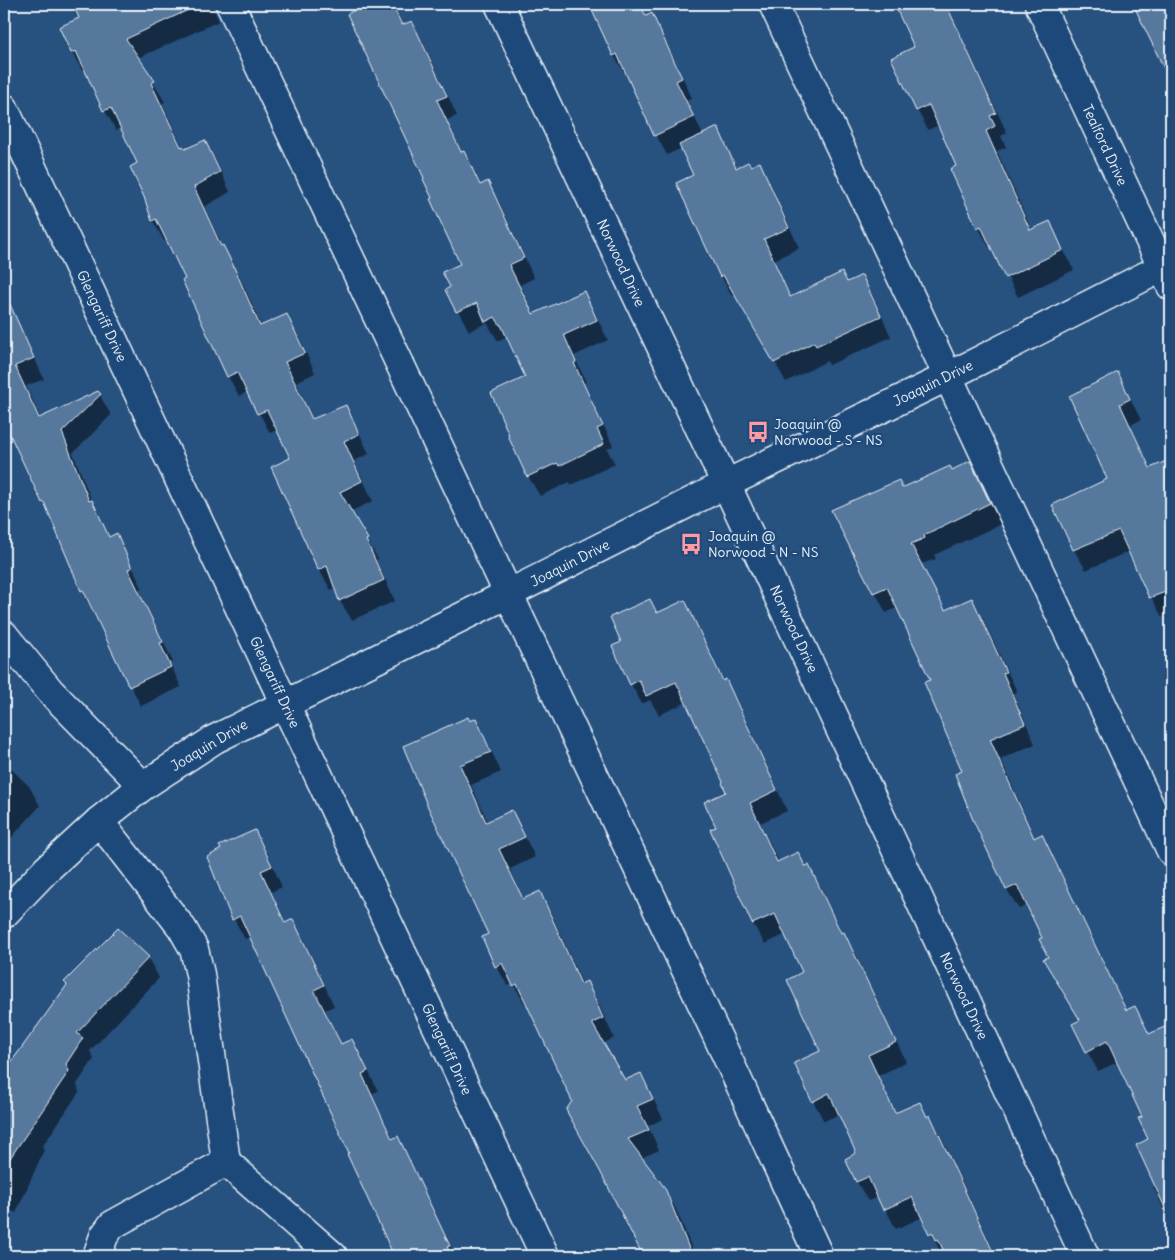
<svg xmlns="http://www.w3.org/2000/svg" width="1175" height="1260" font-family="Delius,sans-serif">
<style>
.shadow{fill:#0007}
.building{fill:#57789d;stroke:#e8f1f8}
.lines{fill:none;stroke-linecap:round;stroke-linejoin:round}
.minor-casing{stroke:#e8f1f8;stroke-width:31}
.minor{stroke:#1f4a7a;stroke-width:28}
.labels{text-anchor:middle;stroke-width:4.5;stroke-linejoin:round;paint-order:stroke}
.street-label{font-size:14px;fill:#e8f1f8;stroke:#1f4a7a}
.poi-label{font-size:14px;fill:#e8f1f8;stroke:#1f4a7a;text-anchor:start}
</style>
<rect width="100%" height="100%" fill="#27517f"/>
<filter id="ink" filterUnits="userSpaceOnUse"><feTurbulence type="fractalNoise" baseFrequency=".02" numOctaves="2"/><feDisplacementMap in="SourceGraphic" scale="10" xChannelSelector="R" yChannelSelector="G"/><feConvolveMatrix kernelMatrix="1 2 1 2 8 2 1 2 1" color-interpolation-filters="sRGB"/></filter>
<g filter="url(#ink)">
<g class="shadow">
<polygon points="74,4 211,4 219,21 138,58 165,102 162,103 184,151 205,141 216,161 230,192 204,207 224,249 244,286 262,327 286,316 298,335 315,373 296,382 313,420 345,406 356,426 369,454 354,461 373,501 350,512 378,559 376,560 395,601 352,620 340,601 336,587 331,590 319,570 272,468 292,459 278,430 270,433 248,392 239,396 228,376 187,280 167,239 164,241 153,221 145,196 138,164 122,128 116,130 105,111 87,71 83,72 72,53 81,18"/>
<polygon points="358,4 393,4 404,26 412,22 423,42 457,116 447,120 462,153 475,172 481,186 487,183 499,202 534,278 520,285 534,315 583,292 594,312 608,340 574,356 586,382 584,383 613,446 607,449 615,464 571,485 570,482 540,496 528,476 527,378 507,336 498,341 487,323 469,331 447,290 451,288 462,264 434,199"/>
<polygon points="590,4 641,4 647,17 652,15 663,35 692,98 687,101 703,135 717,128 737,168 750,168 759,164 770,183 799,248 774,260 791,298 847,283 861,277 873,296 891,337 829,365 827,361 786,382 736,294 732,296 721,276 695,176 682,148 667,155 656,135 628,74 626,75 614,56"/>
<polygon points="895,4 946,4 1007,133 1001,136 1006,147 997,151 1032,231 1049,223 1074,270 1018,297 992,246 989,247 978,227 958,167 939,125 928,130 917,110 916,48"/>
<polygon points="1135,4 1171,4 1171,80"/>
<polygon points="4,292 44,379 26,386 41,419 98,392 111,415 73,453 94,507 110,538 116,535 127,555 142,588 139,590 173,662 170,663 181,687 141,706 82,591 54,521 43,503 12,436 4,440"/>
<polygon points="1117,373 1141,420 1130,425 1151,469 1171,461 1171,614 1162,617 1151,597 1130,551 1086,570 1074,550 1053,506 1109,480"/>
<polygon points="970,463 1001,524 934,555 936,559 921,564 945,611 971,599 983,619 1017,692 1013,693 1035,744 1001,759 1035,839 1041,836 1053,856 1127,1011 1135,1008 1150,1035 1164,1054 1171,1070 1171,1230 1163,1213 1165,1212 1153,1186 1156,1185 1150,1140 1143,1118 1118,1062 1098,1071 1087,1051 1081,1021 1050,957 1044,939 1028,905 1019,909 1007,890 974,819 964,771 932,680 898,607 886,613 833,511 903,489 952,472"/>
<polygon points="650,600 658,614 684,602 696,622 724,682 726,681 737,701 787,811 760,823 779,862 798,853 806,868 808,866 820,886 842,934 844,933 855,953 906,1062 878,1076 896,1114 920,1104 928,1118 930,1117 941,1136 996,1256 946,1256 944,1252 941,1253 923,1217 896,1229 879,1197 868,1201 857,1182 858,1153 840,1114 824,1121 813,1101 822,1052 804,973 786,934 765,944 753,924 734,882 717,828 728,793 725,783 687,702 659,715 650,700 642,704 631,684 623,642"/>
<polygon points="475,719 486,739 501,772 471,785 488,822 512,811 535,857 510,869 524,900 539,893 551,913 583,985 586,983 598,1003 614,1038 602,1044 624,1082 640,1074 651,1094 663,1119 648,1126 659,1150 641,1158 664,1189 676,1209 695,1256 644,1256 601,1171 574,1101 527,1004 525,1005 513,983 508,986 496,966 490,934 428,804 469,722"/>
<polygon points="4,762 29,786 40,806 9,840 4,835"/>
<polygon points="254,831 266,851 282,887 271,892 286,924 293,921 304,940 334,1006 325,1010 342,1045 352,1040 363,1060 378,1091 372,1094 393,1140 398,1138 409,1158 455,1256 396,1256 349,1154 351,1154 251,936 245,939 234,919"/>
<polygon points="148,958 159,978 90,1051 94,1059 77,1084 79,1092 42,1147 44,1150 16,1213 8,1209 4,1221 4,1085 6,1080 4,1074 67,986 65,982"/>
</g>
<g class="building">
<polygon points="73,4 201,4 126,39 155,81 151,83 181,147 183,146 185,149 205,140 220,172 194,187 221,246 223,245 233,265 260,326 287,314 305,353 285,362 312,419 346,405 359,434 344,441 362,481 340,492 368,539 366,540 384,580 339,601 327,566 318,570 271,467 290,458 267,410 257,414 237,372 227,377 182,280 185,279 156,219 152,221 144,197 130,167 137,163 111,108 103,111 76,51 71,53 59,27 79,18"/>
<polygon points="366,4 392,4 402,25 412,21 447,96 437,100 461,152 464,151 480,185 488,181 524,258 509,265 533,314 584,291 597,320 564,335 576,362 574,363 603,426 597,429 604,444 559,466 557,463 527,477 508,436 509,435 491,393 525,377 501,325 500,325 495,317 485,322 477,303 456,312 445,290 450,287 442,272 460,264 430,199 432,198 423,179 424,178 347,14"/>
<polygon points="589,4 640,4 646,16 652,13 682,78 676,81 694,117 654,136 617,54 613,56"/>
<polygon points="894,4 946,4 996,113 990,116 995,126 986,131 1030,230 1050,221 1063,250 1005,278 981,226 977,228 950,169 956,166 929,105 916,111 891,58 914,47"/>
<polygon points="1133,4 1171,4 1171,83"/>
<polygon points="718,127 736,168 748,162 751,166 760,162 789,228 764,239 790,297 842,272 847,282 862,275 881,316 816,346 814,342 774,363 723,275 720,277 676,183 693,175 679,145"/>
<polygon points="4,291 34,358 15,366 39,418 98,391 101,394 62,432 89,501 92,500 109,537 117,533 132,568 128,569 163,642 160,643 171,667 129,687 83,590 81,591 44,502 42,503 4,422"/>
<polygon points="1118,372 1130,399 1120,404 1150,468 1171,459 1171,590 1149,598 1119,531 1073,550 1052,505 1107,479 1069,396"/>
<polygon points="970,461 990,503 924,535 925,538 911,544 945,610 972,598 1006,672 1003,673 1025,724 990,739 1034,838 1042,834 1126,1010 1135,1006 1149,1034 1171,1024 1171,1221 1136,1145 1148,1139 1138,1118 1142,1117 1107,1041 1086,1052 1072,1024 1080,1020 1043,959 1048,957 1039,939 1042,938 1017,885 1006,890 973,820 955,774 962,771 924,682 930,680 887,587 873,593 831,510 899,480 902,488 950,466 952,470"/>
<polygon points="650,599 657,613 685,600 723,681 726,679 777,790 750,803 777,862 798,852 805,866 809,865 841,933 844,932 896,1042 868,1055 895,1113 920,1102 927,1117 930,1115 995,1256 946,1256 938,1239 936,1240 932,1232 929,1234 912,1197 883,1210 868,1177 856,1182 845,1159 856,1153 829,1093 812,1102 794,1063 820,1051 787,980 802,972 775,914 752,924 710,829 716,827 704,802 726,792 722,783 723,782 676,682 646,696 639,680 630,685 612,646 621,642 610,617"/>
<polygon points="468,717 470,721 476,718 491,752 460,765 486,822 512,810 525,837 499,849 523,899 540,891 581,984 587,981 603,1018 592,1023 625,1080 641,1073 653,1099 637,1106 649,1130 628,1139 665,1188 692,1256 643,1256 600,1171 566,1110 572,1101 517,984 513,986 502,963 495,967 482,937 488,934 427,805 403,746"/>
<polygon points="255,830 272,866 261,871 285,923 293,919 324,985 314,990 341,1044 352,1039 368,1071 362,1074 392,1139 398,1136 450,1246 447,1247 452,1256 394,1256 347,1154 349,1153 240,916 232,920 207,857 221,849 219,846"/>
<polygon points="118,928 149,957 77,1033 83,1038 66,1064 69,1071 4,1167 4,1072 67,985 64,982"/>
</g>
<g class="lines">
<g class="minor-casing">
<g id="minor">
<polyline points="230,4 736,1076 819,1256"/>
<polyline points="499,4 726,484 1085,1256"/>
<polyline points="773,4 1171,851"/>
<polyline points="1039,4 1171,286"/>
<polyline points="4,108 545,1256"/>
<polyline points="4,635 50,691 143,786"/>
<polyline points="99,821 182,928 194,949 200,974 226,1162 333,1256"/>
<polyline points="4,914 47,869 99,821 143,786 215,739 508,594 726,484 949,376 1171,263"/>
<polyline points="97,1256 104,1236 112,1225 226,1162"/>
</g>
</g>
<use href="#minor" class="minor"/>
</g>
</g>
<defs>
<g id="bus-bare" transform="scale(1.725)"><path d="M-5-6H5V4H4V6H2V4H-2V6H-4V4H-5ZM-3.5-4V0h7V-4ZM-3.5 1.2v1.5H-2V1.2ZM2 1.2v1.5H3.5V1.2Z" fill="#ff9aa2" stroke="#1f4a7a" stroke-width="2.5" paint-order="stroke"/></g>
</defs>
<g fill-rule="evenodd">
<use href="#bus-bare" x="758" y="432"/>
<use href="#bus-bare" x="691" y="544"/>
</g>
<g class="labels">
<g class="street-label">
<text transform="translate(1105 145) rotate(65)" y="5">Tealford Drive</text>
<text transform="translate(621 263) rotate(65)" y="5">Norwood Drive</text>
<text transform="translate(102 316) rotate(65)" y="5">Glengariff Drive</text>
<text transform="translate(933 383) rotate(-26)" y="5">Joaquin Drive</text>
<text transform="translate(570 563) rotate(-27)" y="5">Joaquin Drive</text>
<text transform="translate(794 629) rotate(65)" y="5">Norwood Drive</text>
<text transform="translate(275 682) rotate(65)" y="5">Glengariff Drive</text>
<text transform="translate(209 745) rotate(-31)" y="5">Joaquin Drive</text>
<text transform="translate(964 996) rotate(65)" y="5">Norwood Drive</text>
<text transform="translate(447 1049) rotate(65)" y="5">Glengariff Drive</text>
</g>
<g class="poi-label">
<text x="774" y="429">Joaquin @<tspan x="774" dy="16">Norwood - S - NS</tspan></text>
<text x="708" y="541">Joaquin @<tspan x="708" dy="16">Norwood - N - NS</tspan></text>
</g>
</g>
<rect width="1175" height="1260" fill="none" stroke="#1f4a7a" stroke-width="20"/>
<rect x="10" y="10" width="1155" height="1240" fill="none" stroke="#e8f1f8" stroke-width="2" filter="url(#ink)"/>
</svg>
